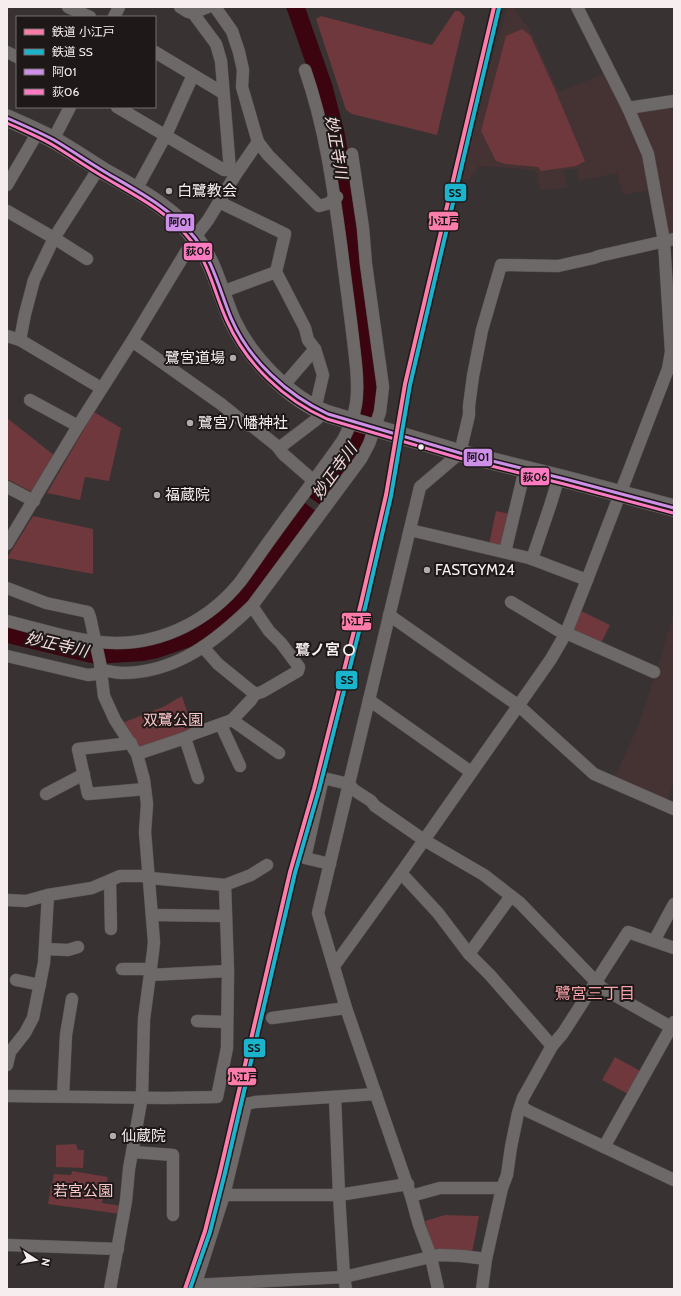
<svg xmlns="http://www.w3.org/2000/svg" width="681" height="1296" font-family="Cabin,'Noto Sans JP',sans-serif">
<style>
.built{fill:#453334}
.green{fill:#6e383c}
.water{fill:#3c040e}
.pier{fill:#383232}
.lines{fill:none;stroke-linecap:round;stroke-linejoin:round}
.street-casing{stroke:#575151;stroke-width:13}
.secondary-casing{stroke:#575151;stroke-width:18}
.street{stroke:#6e6969;stroke-width:12}
.secondary{stroke:#6e6969;stroke-width:17}
.bus-1-casing{stroke:#1e1818;stroke-width:6}
.bus-2-casing{stroke:#1e1818;stroke-width:6}
.bus-1{stroke:#ce8fe9;stroke-width:3}
.bus-2{stroke:#fe7ac1;stroke-width:3}
.rail-1-casing{stroke:#1e1818;stroke-width:7}
.rail-2-casing{stroke:#1e1818;stroke-width:7}
.rail-1{stroke:#fd7ca9;stroke-width:4}
.rail-2{stroke:#1ab4cc;stroke-width:4}
.poi-dot{fill:#b4acac;stroke:#1e1818;stroke-width:1.5}
.bus-dot{fill:#f6eeee;stroke:#1e1818;stroke-width:1.5}
.stop-dot{fill:#1e1818;stroke:#f6eeee;stroke-width:2}
.labels{text-anchor:middle;stroke-width:4;stroke-linejoin:round;paint-order:stroke}
.poi-label{font-size:15px;fill:#f6eeee;stroke:#1e1818;text-anchor:start}
.stop-label{font-size:15px;font-weight:bold;fill:#f6eeee;stroke:#1e1818;text-anchor:end}
.park-label{font-size:15px;fill:#fbc8c9;stroke:#1e1818}
.water-label{font-size:16px;font-style:italic;fill:#f7dcdc;stroke:#1e1818}
.neighbourhood-label{font-size:16px;fill:#f8a3a7;stroke:#1e1818}
.line-badge{stroke:#1e1818;stroke-width:1.5}
.pale-badge-label{font-size:11px;text-anchor:middle;font-weight:bold;fill:#111}
</style>
<rect width="100%" height="100%" fill="#383232"/>
<g class="built">
<polygon points="508,7 512,7 530,30 559,92 603,74 625,115 674,105 674,234 672,234 666,231 662,188 623,195 617,173 579,181 577,169 563,170 568,187 554,189 540,190 536,171 511,168 479,166 469,180 461,180 487,75"/>
<polygon points="674,613 674,782 667,801 614,778 637,729 656,673"/>
</g>
<g class="green">
<polygon points="455,11 459,11 465,17 437,135 352,114 346,110 316,19 321,16 432,45"/>
<polygon points="522,29 530,35 556,92 585,161 576,166 541,171 538,167 505,164 496,161 481,131 506,36"/>
<polygon points="94,412 121,428 109,481 85,477 80,500 47,493"/>
<polygon points="7,418 55,456 34,493 7,479"/>
<polygon points="496,511 510,514 503,545 500,546 489,544"/>
<polygon points="33,516 93,529 93,574 7,558"/>
<polygon points="581,611 610,625 601,643 572,631"/>
<polygon points="182,696 193,729 145,747 139,746 122,723 163,707"/>
<polygon points="615,1057 642,1072 630,1095 602,1080"/>
<polygon points="76,1144 78,1150 84,1150 83,1168 56,1167 56,1145"/>
<polygon points="72,1171 108,1177 102,1203 122,1206 120,1214 48,1204 51,1186 53,1180 54,1174 71,1175"/>
<polygon points="445,1215 479,1216 472,1253 434,1250 425,1221"/>
</g>
<polygon class="water" points="286,7 305,7 332,84 344,130 349,158 378,375 378,405 358,457 246,607 196,645 158,658 143,661 95,664 7,643 7,623 92,645 199,623 337,454 361,393 308,70"/>
<polygon class="pier" points="305,494 322,506 317,512 301,500"/>
<g class="lines">
<g class="street-casing">
<g id="street">
<polyline points="68,7 90,17"/>
<polyline points="180,7 188,12 193,13 216,44 221,61 230,170 236,174"/>
<polyline points="215,7 232,31 239,52 243,70 242,87 258,142"/>
<polyline points="193,13 208,7"/>
<polyline points="114,17 119,7"/>
<polyline points="7,52 17,57"/>
<polyline points="155,52 223,93"/>
<polyline points="117,107 224,170 230,170"/>
<polyline points="628,108 674,101"/>
<polyline points="53,140 70,107"/>
<polyline points="7,185 38,132"/>
<polyline points="136,190 166,135 193,75"/>
<polyline points="219,202 285,234 276,272 305,328 308,340 315,349 323,375 317,401 314,407"/>
<polyline points="7,211 54,238 87,259"/>
<polyline points="222,292 276,272"/>
<polyline points="7,336 20,340 101,388"/>
<polyline points="20,340 25,314 34,280 54,238 99,168"/>
<polyline points="132,341 221,404 247,425 252,426 277,446 283,454 314,481"/>
<polyline points="284,385 315,349"/>
<polyline points="30,400 78,426"/>
<polyline points="279,448 317,419 322,411"/>
<polyline points="7,487 34,501"/>
<polyline points="410,530 529,558 587,580"/>
<polyline points="7,544 78,426 132,341 195,237 208,220 236,174 258,142 268,155 319,206 330,203 334,197 337,197"/>
<polyline points="505,552 525,469"/>
<polyline points="532,559 550,506 559,477"/>
<polyline points="7,588 46,603 88,612 90,617 100,663 104,696 115,720 137,754 144,780 147,804 145,832 154,942 153,952 144,1019 142,1096 129,1169 126,1201 110,1289"/>
<polyline points="511,602 561,632 566,633 654,672"/>
<polyline points="389,615 519,706 594,774 674,809"/>
<path d="M7,621C40,629 82,643 116,643C165,643 210,619 240,582C252,566 263,549 275,533C297,502 321,472 343,440C357,413 359,397 356,366C352,326 346,286 341,245C333,186 325,127 305,70"/>
<polyline points="203,647 218,664 255,694"/>
<path d="M7,656L88,675L96,674L101,670C108,671 115,673 122,673C176,673 216,641 252,606L361,459L369,444L377,421L380,412L383,387L366,264L363,228L352,154"/>
<polyline points="369,700 471,772"/>
<polyline points="232,720 279,753"/>
<polyline points="221,725 240,766"/>
<polyline points="185,738 198,778"/>
<polyline points="131,743 78,749 88,794 145,789"/>
<polyline points="137,754 185,738 193,734 232,720 251,700 255,694 262,692 298,671 299,667 281,643 269,631 252,606"/>
<polyline points="46,794 84,774"/>
<polyline points="330,864 305,858 323,778 349,784 354,790 371,801 375,806 424,840 484,875 520,903 602,988 671,1027"/>
<polyline points="401,873 438,913 469,954 490,975 552,1046"/>
<polyline points="110,881 111,929"/>
<polyline points="7,900 26,901 48,895 92,888 120,876 142,876 150,878 225,885 251,875 267,865"/>
<polyline points="152,915 226,916"/>
<polyline points="654,941 674,904"/>
<polyline points="45,949 68,950 78,947"/>
<polyline points="469,954 511,896"/>
<polyline points="334,966 401,873 551,659 566,633 587,580 668,369 671,352 664,241 648,154 628,108 577,7"/>
<polyline points="122,969 151,969"/>
<polyline points="150,975 228,971"/>
<polyline points="16,980 40,985"/>
<polyline points="272,1018 346,1008"/>
<polyline points="197,1021 227,1022"/>
<polyline points="7,1065 10,1052 25,1033 33,1018 44,963 48,895"/>
<polyline points="7,1096 166,1098 217,1097 227,1048 228,971 225,885"/>
<polyline points="63,1096 66,1035 72,999"/>
<polyline points="335,1097 339,1195 344,1277 346,1289"/>
<polyline points="521,1106 528,1111 674,1180"/>
<polyline points="604,1147 674,1022"/>
<polyline points="133,1152 173,1155 173,1215"/>
<polyline points="224,1195 339,1195 408,1184"/>
<polyline points="411,1196 440,1188 502,1188"/>
<polyline points="7,1245 118,1249"/>
<polyline points="195,1285 344,1277 439,1255 462,1256 486,1259"/>
<polyline points="194,1289 224,1195 246,1104 255,1102 376,1094"/>
<polyline points="438,1289 431,1257 419,1225 411,1196 346,1008 318,913 420,487 460,453 469,415 469,406 473,376 482,330 501,265 558,266 594,258 599,256 674,239"/>
<polyline points="482,1289 486,1259 502,1188 507,1175 511,1147 518,1113 523,1098 552,1046 563,1033 628,932 674,948"/>
</g>
</g>
<g class="secondary-casing">
<path id="secondary" d="M7,118C23,125 39,132 54,140C71,150 88,161 105,172C137,190 172,208 195,238C214,262 220,292 232,320C249,357 289,399 328,414L460,453L565,479L674,508"/>
</g>
<use href="#street" class="street"/>
<use href="#secondary" class="secondary"/>
<g class="bus-1-casing">
<path id="bus-1" d="M7,118C23,125 39,132 54,140C71,150 88,162 105,172C137,191 171,208 195,238C213,261 220,291 231,318C249,360 287,395 328,414L460,453L565,479L674,508"/>
</g>
<g class="bus-2-casing">
<path id="bus-2" d="M7,123C22,130 37,136 51,144C68,154 85,166 102,176C134,195 168,211 192,242C210,266 215,295 227,321C246,364 284,400 327,419L459,458L564,484L673,513"/>
</g>
<use href="#bus-1" class="bus-1"/>
<use href="#bus-2" class="bus-2"/>
<g class="rail-1-casing">
<polyline id="rail-1" points="185,1289 205,1231 220,1172 290,872 314,789 361,603 386,495 405,384 494,7"/>
</g>
<g class="rail-2-casing">
<polyline id="rail-2" points="190,1289 210,1232 225,1173 295,873 319,790 366,604 391,496 410,385 499,8"/>
</g>
<use href="#rail-1" class="rail-1"/>
<use href="#rail-2" class="rail-2"/>
</g>
<g class="poi-dot">
<circle cx="169" cy="191" r="4"/>
<circle cx="233" cy="358" r="4"/>
<circle cx="190" cy="423" r="4"/>
<circle cx="157" cy="495" r="4"/>
<circle cx="427" cy="570" r="4"/>
<circle cx="113" cy="1136" r="4"/>
</g>
<circle class="bus-dot" cx="421" cy="447" r="3.5"/>
<circle class="stop-dot" cx="349" cy="650" r="5"/>
<g class="labels">
<g class="poi-label">
<text x="177" y="196">白鷺教会</text>
<text x="225" y="363" text-anchor="end">鷺宮道場</text>
<text x="198" y="428">鷺宮八幡神社</text>
<text x="165" y="500">福蔵院</text>
<text x="435" y="575">FASTGYM24</text>
<text x="121" y="1141">仙蔵院</text>
</g>
<g class="stop-label">
<text x="340" y="655">鷺ノ宮</text>
</g>
<g class="park-label">
<text x="173" y="725">双鷺公園</text>
<text x="83" y="1196">若宮公園</text>
</g>
<g class="water-label">
<text transform="translate(337 147) rotate(80)" y="6">妙正寺川</text>
<text transform="translate(334 471) rotate(-54)" y="6">妙正寺川</text>
<text transform="translate(57 644) rotate(13)" y="6">妙正寺川</text>
</g>
<g class="neighbourhood-label">
<text x="595" y="999">鷺宮三丁目</text>
</g>
</g>
<g class="line-badge">
<rect x="444" y="183" width="23" height="19" rx="4" fill="#1ab4cc"/>
<rect x="428" y="211" width="31" height="20" rx="4" fill="#fd7ca9"/>
<rect x="165" y="213" width="30" height="19" rx="4" fill="#ce8fe9"/>
<rect x="183" y="242" width="30" height="19" rx="4" fill="#fe7ac1"/>
<rect x="463" y="448" width="30" height="19" rx="4" fill="#ce8fe9"/>
<rect x="520" y="467" width="30" height="19" rx="4" fill="#fe7ac1"/>
<rect x="341" y="612" width="31" height="19" rx="4" fill="#fd7ca9"/>
<rect x="335" y="670" width="23" height="20" rx="4" fill="#1ab4cc"/>
<rect x="243" y="1038" width="23" height="20" rx="4" fill="#1ab4cc"/>
<rect x="227" y="1067" width="30" height="19" rx="4" fill="#fd7ca9"/>
</g>
<g class="pale-badge-label">
<text x="455" y="197">SS</text>
<text x="443" y="225">小江戸</text>
<text x="180" y="226">阿01</text>
<text x="198" y="255">荻06</text>
<text x="478" y="461">阿01</text>
<text x="535" y="481">荻06</text>
<text x="356" y="625">小江戸</text>
<text x="347" y="684">SS</text>
<text x="254" y="1052">SS</text>
<text x="242" y="1081">小江戸</text>
</g>
<rect width="681" height="1296" fill="none" stroke="#f6eeee" stroke-width="16"/>
<rect x="16" y="16" width="140" height="92" fill="#1e1818" stroke="#746e6e"/>
<rect x="24" y="29" width="20" height="6" fill="#fd7ca9" stroke="#746e6e"/>
<text x="52" y="36" font-size="12" fill="#f6eeee">鉄道 小江戸</text>
<rect x="24" y="49" width="20" height="6" fill="#1ab4cc" stroke="#746e6e"/>
<text x="52" y="56" font-size="12" fill="#f6eeee">鉄道 SS</text>
<rect x="24" y="69" width="20" height="6" fill="#ce8fe9" stroke="#746e6e"/>
<text x="52" y="76" font-size="12" fill="#f6eeee">阿01</text>
<rect x="24" y="89" width="20" height="6" fill="#fe7ac1" stroke="#746e6e"/>
<text x="52" y="96" font-size="12" fill="#f6eeee">荻06</text>
<g transform="translate(36 1260) rotate(102)" stroke="#1e1818" stroke-width="3" paint-order="stroke">
<path d="M0-3L7 15L0 10L-7 15Z" fill="#f6eeee"/>
<text y="-6" font-size="11" font-weight="bold" text-anchor="middle" fill="#f6eeee">N</text>
</g>
</svg>
